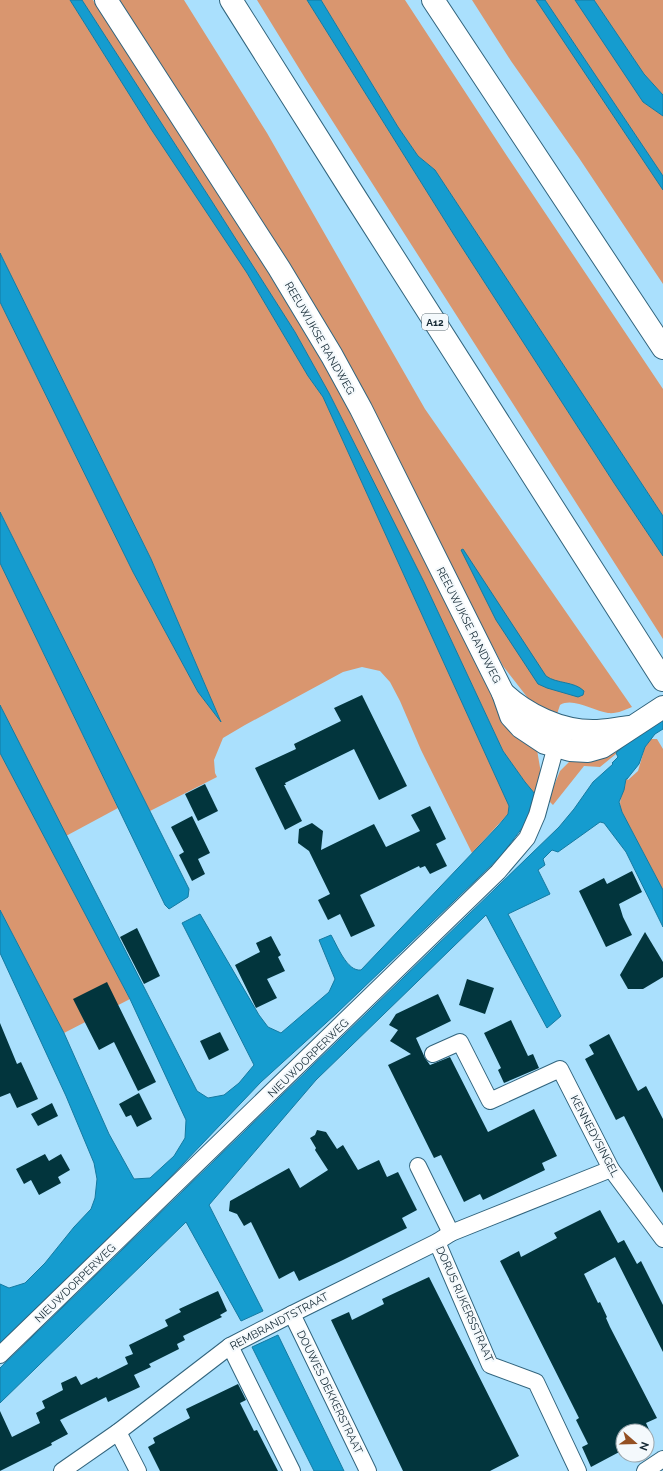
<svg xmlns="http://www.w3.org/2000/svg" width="663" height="1471" font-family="Raleway,sans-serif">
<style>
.green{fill:#d9966f}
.water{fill:#159ccf;stroke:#157aa1}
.building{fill:#02353d}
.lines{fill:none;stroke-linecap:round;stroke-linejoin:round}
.minor-casing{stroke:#31647d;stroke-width:18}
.secondary-casing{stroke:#31647d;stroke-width:24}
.motorway-casing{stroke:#31647d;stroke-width:24}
.minor{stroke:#fff;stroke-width:16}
.secondary{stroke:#fff;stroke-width:22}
.motorway{stroke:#fff;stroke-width:22}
.labels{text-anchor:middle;stroke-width:4;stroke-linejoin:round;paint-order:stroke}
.shield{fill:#f4f9fc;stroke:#586871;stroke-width:1}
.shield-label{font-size:10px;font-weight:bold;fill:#152a35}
.street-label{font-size:11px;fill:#152a35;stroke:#f4f9fc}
</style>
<rect width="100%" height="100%" fill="#aae0fd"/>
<g class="green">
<polygon points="0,0 70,0 151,129 247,273 308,376 323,397 509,806 508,814 472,853 421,750 400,701 390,682 380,671 362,667 343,672 245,725 223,738 214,760 215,773 217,777 150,811 0,512 0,302 133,572 198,692 220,720 151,559 0,253"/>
<polygon points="82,0 93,0 242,229 333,380 414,536 537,750 541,773 535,794 525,782 503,751 424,582 329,393 295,332 211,200"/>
<path d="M117,0H184L267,133L425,409L632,707C625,710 617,714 608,713C594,711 573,697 560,705L556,717L531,702L503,666L447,560Z"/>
<polygon points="257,0 307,0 454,235 614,483 663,556 663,639 305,78"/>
<polygon points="321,0 405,0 505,153 663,389 663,516 435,170 418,156 398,127"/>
<polygon points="472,0 536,0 663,190 663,284 579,158 511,61"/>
<polygon points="545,0 575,0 643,102 663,116 663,176"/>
<polygon points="594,0 663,0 663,95 644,74"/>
<polygon points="0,563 118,808 66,836 0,705"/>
<path d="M651,739H657L663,749V890L622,812C616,799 626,792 626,778L628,780L638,771L645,747Z"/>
<polygon points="632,741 600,767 584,766 553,805 548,800 560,771 569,762"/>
<polygon points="0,753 130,999 64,1033 0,910"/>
</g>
<g class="water">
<path d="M70,0H82L211,200L295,332L329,393L424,582L503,751L525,782L535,794L526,823L500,857L337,1013L261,1082L163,1185L0,1343V1284L9,1288L25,1283L45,1263L74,1227L91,1209L95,1198L97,1179L94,1163L66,1096L0,953V910L64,1033L109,1134L134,1179L150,1178L174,1156L185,1138L186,1120L130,999L0,753V705L197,1091L208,1098L224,1095L239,1083L254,1065L182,923L200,914L259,1015L268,1027L281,1033L329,992L335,979L319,940L331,935C337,945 347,972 361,970L498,826L508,814L509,806L323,397L308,376L247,273L151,129Z"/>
<polygon points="307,0 321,0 398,127 418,156 435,170 663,516 663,556 614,483 454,235"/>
<polygon points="536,0 545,0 663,176 663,190"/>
<polygon points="575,0 594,0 644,74 663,95 663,116 643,102"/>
<polygon points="0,253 151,559 221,722 198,692 133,572 0,302"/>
<polygon points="0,512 189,889 188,897 169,909 165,905 0,563"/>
<path d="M463,549L546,676C557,684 574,681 584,691L583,695L578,697L547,688L538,684L496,620L461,550Z"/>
<polygon points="663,719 663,729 655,734 645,747 639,764 627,779 626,779 624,790 619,802 622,812 663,890 663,927 626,852 604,823 600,822 558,852 552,850 543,859 545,865 538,870 550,894 508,914 561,1016 547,1028 486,915 316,1080 209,1205 263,1311 241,1321 186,1222 0,1403 0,1368 559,827 574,809 593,782 613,764 612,763 618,757 616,753 627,743"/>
<polygon points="278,1335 344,1471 314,1471 252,1347"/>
</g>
<g class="building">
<polygon points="362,695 407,786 379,800 354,749 285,783 286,785 284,785 302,821 285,830 255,768 296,749 294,744 341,721 334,708"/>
<polygon points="205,784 218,811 198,821 185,794"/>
<polygon points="430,806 446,839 436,844 447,866 430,874 425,866 420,868 419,866 360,895 375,926 351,937 340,914 328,920 318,900 330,894 309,851 298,843 299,829 312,823 323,831 321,850 374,824 386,847 420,831 411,815"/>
<polygon points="192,816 210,853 198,859 205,874 192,881 179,855 184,852 171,827"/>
<polygon points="632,871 642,892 619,904 623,917 632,935 606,947 579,891 604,878 607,884"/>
<polygon points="137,928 160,976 144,984 120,937"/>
<polygon points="645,932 663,962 663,977 643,989 628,989 620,975"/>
<polygon points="271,936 281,955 278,957 285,971 267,979 277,998 256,1008 235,965 260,952 256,943"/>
<polygon points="467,979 494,988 485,1014 459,1005"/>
<polygon points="107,982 156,1082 138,1091 114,1042 99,1050 73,999"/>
<polygon points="438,994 451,1021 416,1038 425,1058 430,1065 450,1057 488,1132 534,1109 557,1156 542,1163 545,1170 483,1200 480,1194 464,1202 441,1155 434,1158 388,1065 411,1054 390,1041 398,1030 389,1025 396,1014"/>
<polygon points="511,1020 528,1056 533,1054 539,1068 504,1083 498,1070 501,1068 484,1033"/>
<polygon points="0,1023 17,1064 21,1062 38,1099 17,1108 10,1093 0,1097"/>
<polygon points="220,1032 229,1050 209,1060 200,1041"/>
<polygon points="609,1034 638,1091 646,1086 663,1119 663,1193 624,1116 616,1120 585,1059 594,1054 589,1045"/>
<polygon points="139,1093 152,1119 137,1127 131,1115 126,1117 119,1104"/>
<polygon points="52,1103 58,1116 38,1126 31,1114"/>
<polygon points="317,1130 326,1132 337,1149 343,1145 358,1170 379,1160 387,1177 398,1172 417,1210 402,1218 407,1228 343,1260 299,1281 294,1271 279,1279 251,1222 244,1226 237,1214 229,1211 230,1201 289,1168 300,1188 328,1170 315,1150 316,1148 310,1138 315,1135"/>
<polygon points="45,1154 49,1161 61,1154 70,1170 58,1177 61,1183 39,1195 31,1180 24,1184 16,1169"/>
<polygon points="600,1210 618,1243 624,1240 637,1264 641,1261 663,1305 663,1352 615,1257 584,1274 598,1303 600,1302 607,1317 606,1318 610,1327 657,1418 646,1423 652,1436 647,1438 647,1431 623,1431 623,1450 591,1467 582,1447 588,1444 576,1420 579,1418 500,1261 519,1251 521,1257 557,1238 554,1233"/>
<polygon points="429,1277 519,1456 490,1471 403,1471 331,1320 349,1312 352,1320 384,1304 382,1299"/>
<polygon points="218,1291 227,1311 220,1315 222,1317 183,1336 185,1340 177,1344 179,1349 149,1364 151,1367 134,1375 140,1387 108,1402 106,1397 60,1420 68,1434 51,1443 52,1445 0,1471 0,1411 12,1437 40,1423 36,1413 45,1408 42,1401 63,1390 61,1383 76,1376 81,1385 97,1377 98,1379 128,1364 125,1357 133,1354 129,1345 168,1326 165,1320 181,1312 179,1309"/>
<polygon points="238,1384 246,1400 240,1403 254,1431 257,1430 278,1471 160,1471 148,1447 155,1443 153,1438 190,1418 186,1409"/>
</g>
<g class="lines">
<g class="minor-casing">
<g id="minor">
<polyline points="433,1054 460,1042 490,1101 560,1069 611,1169 663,1239"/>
<polyline points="418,1166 451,1233"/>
<polyline points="437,1242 490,1365 536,1382 578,1471"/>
<polyline points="292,1314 368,1471"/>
<polyline points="230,1346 292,1471"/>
<polyline points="0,1355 498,872 527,838 537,815 559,735"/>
<polyline points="118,1432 138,1471"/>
<polyline points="62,1471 118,1432 230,1346 292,1314 437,1242 451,1233 611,1169"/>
<polyline points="645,1471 663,1459"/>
</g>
</g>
<g class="secondary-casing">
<g id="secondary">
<polyline points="106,0 279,268 332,356 361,409 503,693 511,716 521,727 545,743 570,750 588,751 602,747 663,707"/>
<path d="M503,693C527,715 560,731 593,731C606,731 618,728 630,727"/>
</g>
</g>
<g class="motorway-casing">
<g id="motorway">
<polyline points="231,0 352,192 663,680"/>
<polyline points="433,0 663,348"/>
</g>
</g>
<use href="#minor" class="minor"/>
<use href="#secondary" class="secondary"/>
<use href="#motorway" class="motorway"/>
</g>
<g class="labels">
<rect class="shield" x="422" y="314" width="26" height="16" rx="3"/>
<g class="shield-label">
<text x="435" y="326">A12</text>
</g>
<g class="street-label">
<text transform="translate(320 338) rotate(60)" y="4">REEUWIJKSE RANDWEG</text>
<text transform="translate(469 625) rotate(63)" y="4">REEUWIJKSE RANDWEG</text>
<text transform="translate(308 1058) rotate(-44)" y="4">NIEUWDORPERWEG</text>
<text transform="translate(595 1136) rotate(62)" y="4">KENNEDYSINGEL</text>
<text transform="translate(75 1283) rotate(-44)" y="4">NIEUWDORPERWEG</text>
<text transform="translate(465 1304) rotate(66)" y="4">DORUS RIJKERSSTRAAT</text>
<text transform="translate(279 1321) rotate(-28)" y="4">REMBRANDTSTRAAT</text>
<text transform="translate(330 1392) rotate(64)" y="4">DOUWES DEKKERSTRAAT</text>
</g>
</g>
<g transform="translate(635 1443) rotate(110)"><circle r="19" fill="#f4f9fc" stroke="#9ba6ac"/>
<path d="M0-3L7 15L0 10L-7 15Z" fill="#945022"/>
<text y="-6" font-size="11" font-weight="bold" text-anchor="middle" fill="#152a35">N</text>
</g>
</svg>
